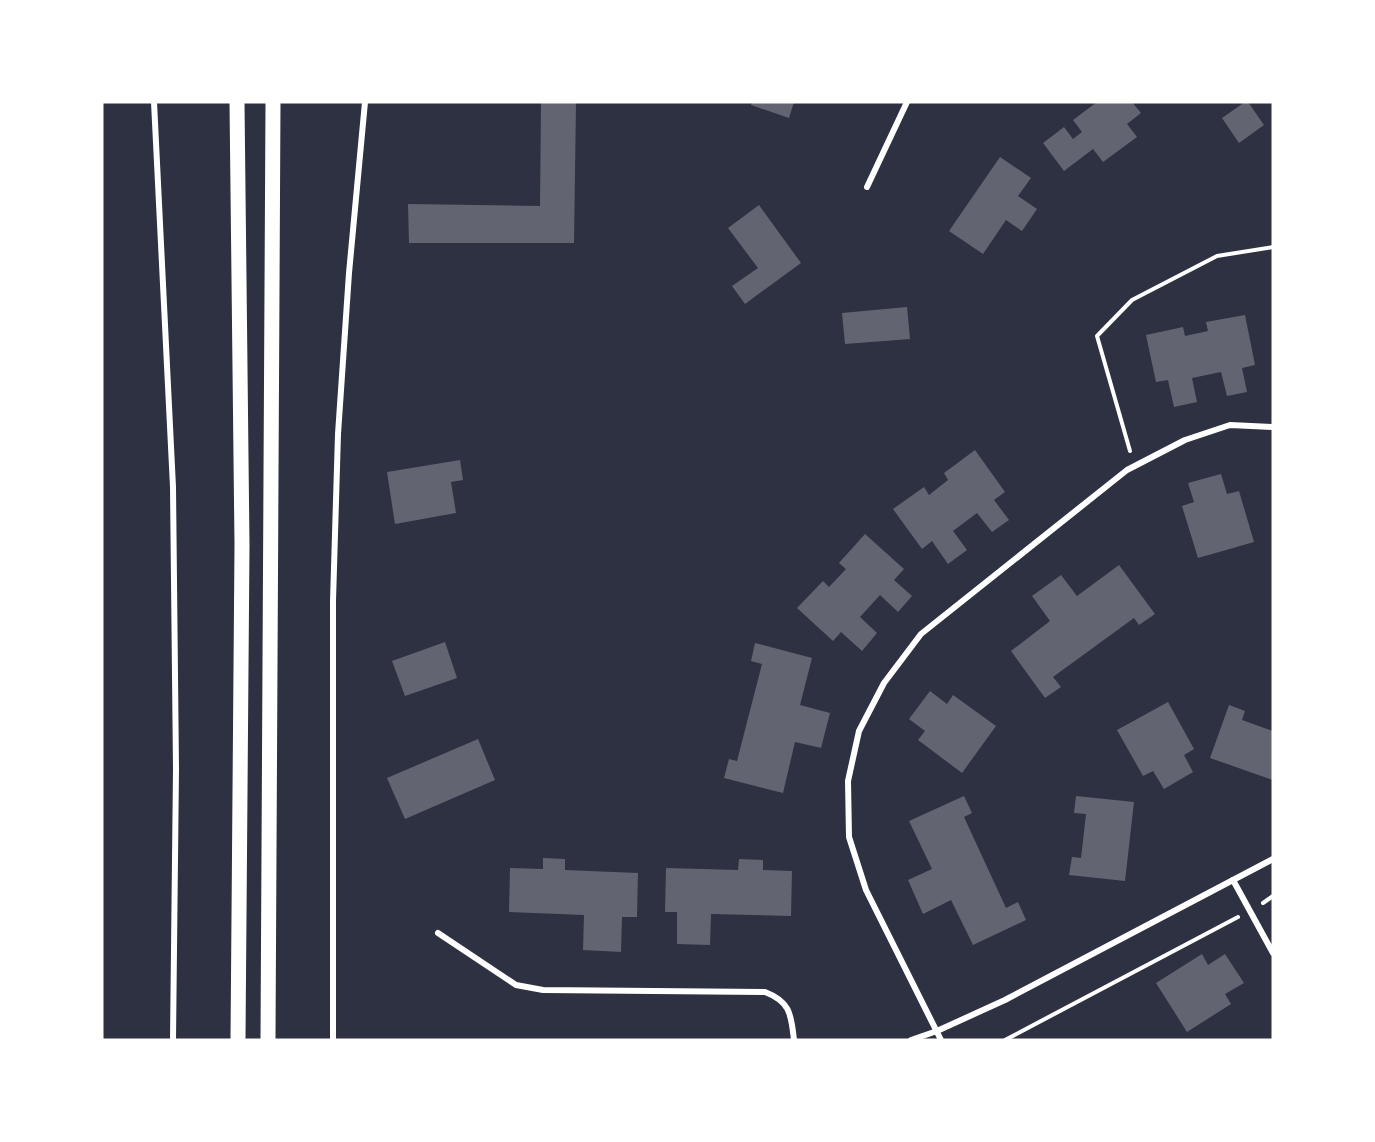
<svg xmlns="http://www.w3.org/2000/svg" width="1375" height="1142" font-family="'IBM Plex Serif',serif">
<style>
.building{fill:#626471}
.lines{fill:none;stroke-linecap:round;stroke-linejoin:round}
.path{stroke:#fff;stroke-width:4}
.minor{stroke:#fff;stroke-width:6}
.primary{stroke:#fff;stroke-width:15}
</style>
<rect width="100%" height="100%" fill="#2d3142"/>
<g class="building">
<polygon points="541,102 576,102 574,243 409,243 408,204 540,206"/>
<polygon points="752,102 794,102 789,118 751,105"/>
<polygon points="1097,102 1132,102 1141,113 1127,124 1137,137 1103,162 1093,149 1064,171 1043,143 1064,127 1073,139 1082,132 1073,120"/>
<polygon points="1245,102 1248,102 1264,125 1239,143 1222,118"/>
<polygon points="1000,157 1031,178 1018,196 1037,209 1022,231 1006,220 983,254 949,231"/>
<polygon points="759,205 801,263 745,304 732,286 758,268 728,228"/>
<polygon points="907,307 910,339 845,344 842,313"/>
<polygon points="1245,315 1255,365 1242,368 1247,392 1227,396 1221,372 1192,378 1197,402 1174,407 1168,380 1156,382 1146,335 1183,327 1185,336 1208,331 1206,322"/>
<polygon points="975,450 1005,492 994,500 1009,520 992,532 977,513 953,531 967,550 948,564 932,541 922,549 893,509 924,487 929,495 948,480 944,473"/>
<polygon points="460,460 463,480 451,482 456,513 395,524 387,472"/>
<polygon points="1221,474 1227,494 1239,491 1254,542 1198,558 1182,506 1194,502 1188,483"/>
<polygon points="865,534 904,569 894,580 912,596 898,612 880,595 860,617 877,633 862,651 841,632 833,641 797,608 823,581 829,587 846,569 839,563"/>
<polygon points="1119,565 1155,614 1139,625 1134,618 1053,677 1061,687 1045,698 1011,651 1050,621 1032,596 1061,575 1077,596"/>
<polygon points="445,642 457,678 405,696 392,661"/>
<polygon points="755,643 812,658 800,705 830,713 821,748 795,742 783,793 724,778 729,759 737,761 762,664 751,661"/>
<polygon points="930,691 947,704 953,695 996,726 962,773 918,740 925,731 909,719"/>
<polygon points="1168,702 1194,749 1184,755 1193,772 1164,789 1153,771 1143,776 1117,730"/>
<polygon points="1229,705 1245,711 1242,720 1273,731 1273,780 1210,758"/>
<polygon points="478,739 495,780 405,819 387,778"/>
<polygon points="964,796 972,813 964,817 1006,908 1018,902 1026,920 973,945 951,900 923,914 908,880 932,869 909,821"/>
<polygon points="1076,796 1134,802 1125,881 1069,875 1072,857 1081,858 1086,814 1074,813"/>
<polygon points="543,858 565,859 565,870 638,873 637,917 622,917 621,952 583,950 584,915 509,912 510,868 543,869"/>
<polygon points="739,859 763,860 763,870 792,871 791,916 711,914 710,945 677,944 677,912 665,912 666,868 738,870"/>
<polygon points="1202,954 1208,965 1225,954 1244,983 1225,994 1231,1004 1187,1032 1156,983"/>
</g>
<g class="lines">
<g class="path">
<polyline points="1130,451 1097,336 1132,300 1217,256 1273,247"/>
<polyline points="1263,903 1273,896"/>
<polyline points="1005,1040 1238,917"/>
</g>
<g class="minor">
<polyline points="154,102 173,487 176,769 173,1040"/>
<polyline points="867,187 907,102"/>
<polyline points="1233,880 1273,953"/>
<path d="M438,933L516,985L543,990L765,992C791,1002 791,1015 794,1040"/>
<polyline points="333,1040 333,601 338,434 349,273 365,102"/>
<polyline points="911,1040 937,1031 1005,1000 1273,859"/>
<polyline points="941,1040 866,890 849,837 848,781 859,731 884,683 921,634 1127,470 1185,440 1230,425 1273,427"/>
</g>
<g class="primary">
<polyline points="237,102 242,545 238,1040"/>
<polyline points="268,1040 273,102"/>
</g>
</g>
<rect width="1375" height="1142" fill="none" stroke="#ffffff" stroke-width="207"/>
</svg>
